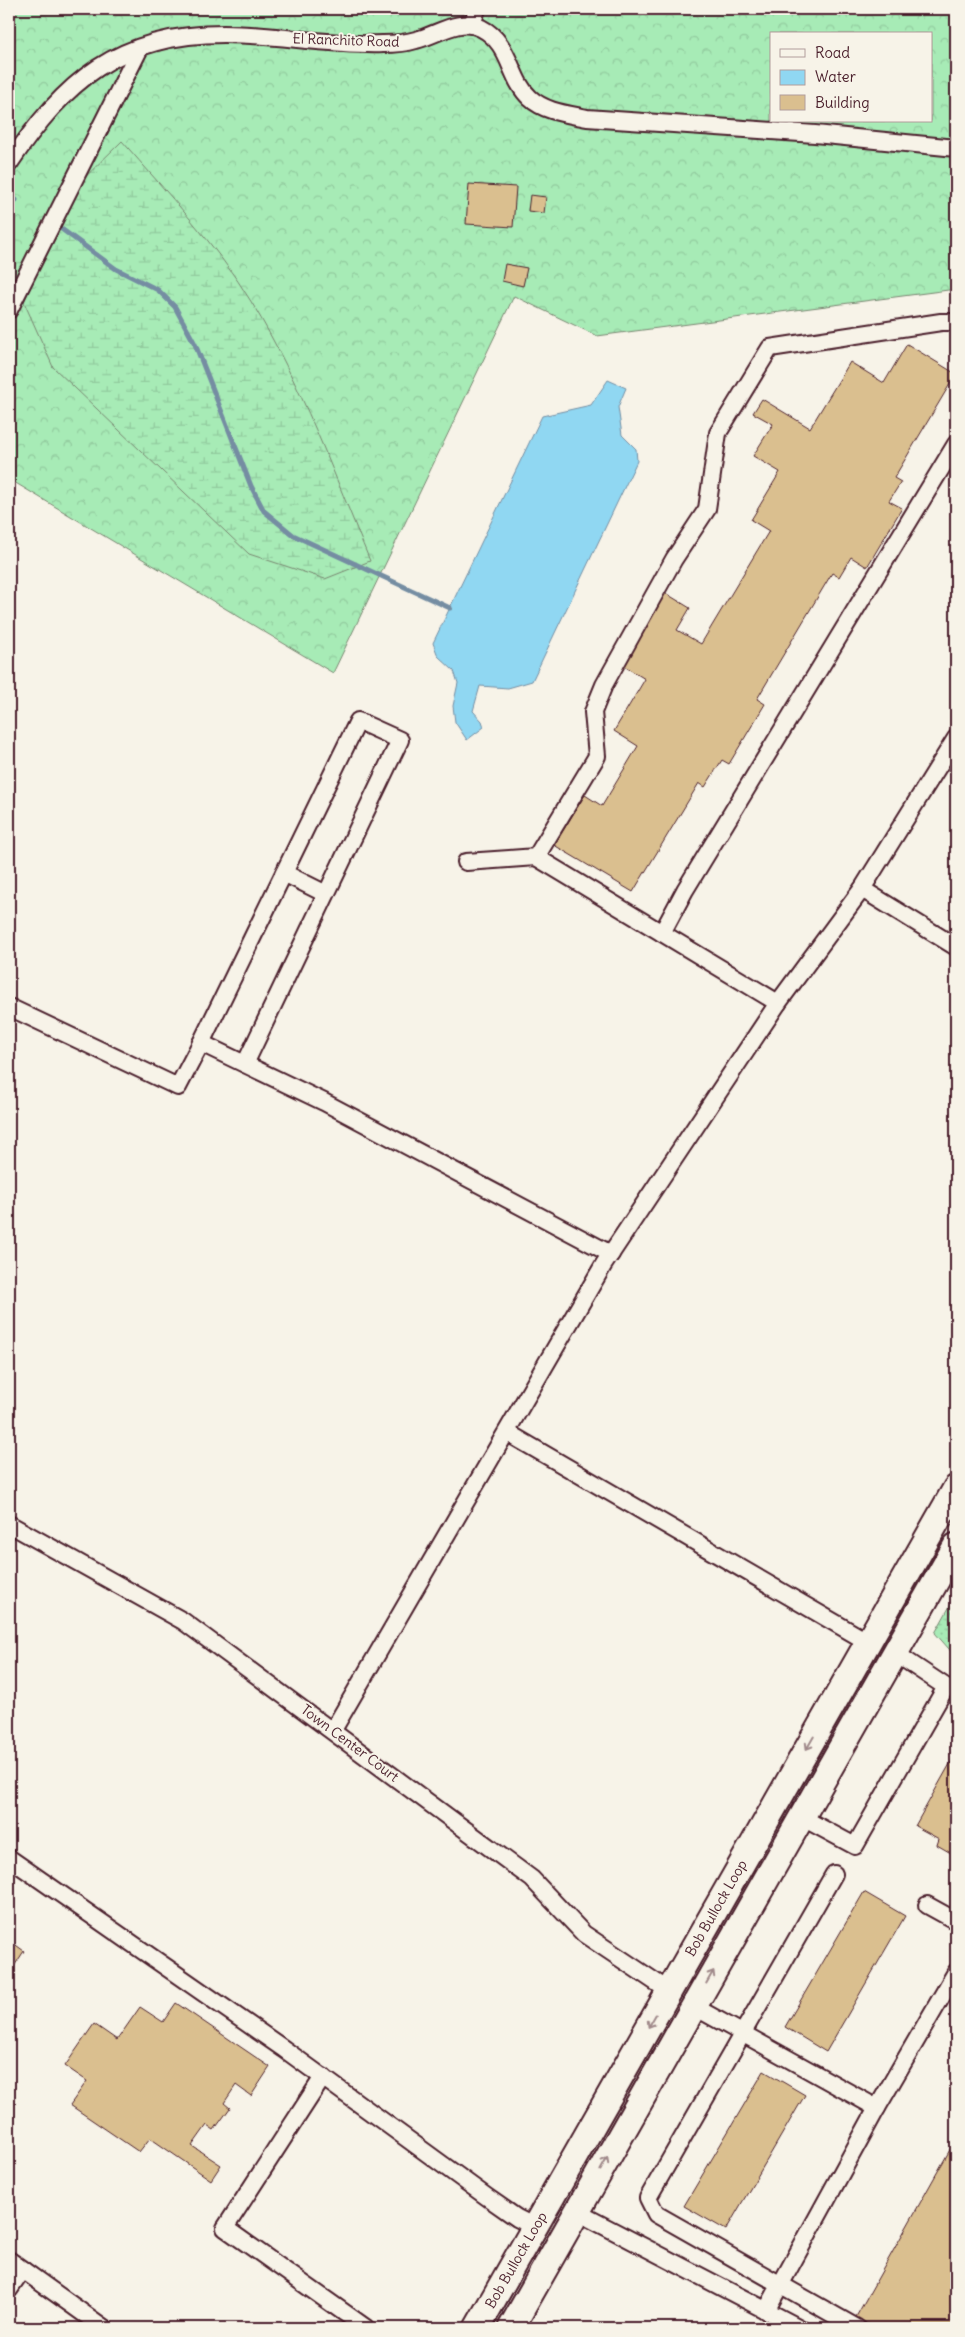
<svg xmlns="http://www.w3.org/2000/svg" width="965" height="2337" font-family="Delius,sans-serif">
<style>
.grass{fill:url(#grass-dots);stroke:#788570}
.forest{fill:url(#forest-crowns);stroke:#788570;fill-rule:evenodd}
.wetland{fill:url(#wetland-marsh);stroke:#788570}
.water{fill:#90d7f2;stroke:#748da2}
.lines{fill:none;stroke-linecap:round;stroke-linejoin:round}
.stream{stroke:#748da2;stroke-width:5}
.building{fill:#dabf8f;stroke:#4a1f2b}
.minor-casing{stroke:#4a1f2b;stroke-width:20}
.highway-casing{stroke:#4a1f2b;stroke-width:29}
.minor{stroke:#f7f3e8;stroke-width:16}
.highway{stroke:#f7f3e8;stroke-width:25}
.oneway{stroke:#a0898a}
.labels{text-anchor:middle;stroke-width:4;stroke-linejoin:round;paint-order:stroke}
.street-label{font-size:14px;fill:#4a1f2b;stroke:#f7f3e8}
</style>
<defs>
<pattern id="grass-dots" width="8" height="8" patternUnits="userSpaceOnUse" patternTransform="scale(1.25)"><rect width="8" height="8" fill="#a7ebb6"/><path d="M2 2h.1M6 6h.1" fill="none" stroke="#91c99d" stroke-width="1.8" stroke-linecap="round"/></pattern>
<pattern id="forest-crowns" width="20" height="18" patternUnits="userSpaceOnUse" patternTransform="scale(1.25)"><rect width="20" height="18" fill="#a7ebb6"/><path d="M2 6a3 3 0 1 1 6 0M12 15a3 3 0 1 1 6 0" fill="none" stroke="#91c99d"/></pattern>
<pattern id="wetland-marsh" width="20" height="14" patternUnits="userSpaceOnUse" patternTransform="scale(1.25)"><rect width="20" height="14" fill="#a7ebb6"/><path d="M1 5h8M5 5V1M11 12h8M15 12V8" fill="none" stroke="#91c99d"/></pattern>
</defs>
<rect width="100%" height="100%" fill="#f7f3e8"/>
<filter id="ink" filterUnits="userSpaceOnUse"><feTurbulence type="fractalNoise" baseFrequency=".02" numOctaves="2"/><feDisplacementMap in="SourceGraphic" scale="10" xChannelSelector="R" yChannelSelector="G"/><feConvolveMatrix kernelMatrix="1 2 1 2 8 2 1 2 1" color-interpolation-filters="sRGB"/></filter>
<g filter="url(#ink)">
<polygon class="grass" points="956,1595 956,1657 935,1633"/>
<path class="forest" d="M9,9H956V289L597,336L514,296L333,673L9,479ZM771,34H931V121H771Z"/>
<path class="wetland" d="M122,141C167,193 216,244 252,303C301,384 334,474 370,561L325,579L249,554L53,367L24,302L70,192Z"/>
<polygon class="water" points="608,380 626,388 618,407 622,435 636,449 637,461 532,681 508,688 480,686 473,711 482,721 484,727 467,740 455,722 453,706 458,683 454,671 438,656 433,643 542,416 591,405"/>
<g class="lines">
<g class="stream">
<polyline points="9,195 16,200"/>
<polyline points="56,225 116,269 158,290 175,307 195,344 251,486 264,511 293,535 450,608"/>
</g>
</g>
<g class="building">
<polygon points="469,184 516,187 513,227 466,224"/>
<polygon points="530,195 546,197 544,213 528,211"/>
<polygon points="505,264 527,268 523,286 502,281"/>
<polygon points="907,344 956,374 894,478 901,482 889,501 902,508 867,567 851,557 839,577 832,573 757,699 765,704 729,764 722,760 705,787 699,783 633,892 554,845 585,795 602,806 638,746 614,731 645,679 619,663 662,591 690,608 677,630 701,644 769,531 751,520 780,472 753,456 773,424 753,413 762,399 810,428 850,362 884,383"/>
<polygon points="955,1755 956,1756 956,1856 937,1845 939,1839 915,1826"/>
<polygon points="864,1892 905,1916 826,2052 785,2027"/>
<polygon points="9,1940 24,1951 9,1974"/>
<polygon points="176,2003 270,2067 251,2096 236,2085 224,2103 230,2108 214,2130 207,2125 192,2146 221,2165 211,2180 150,2138 139,2152 70,2105 87,2081 65,2066 94,2024 117,2040 140,2007 163,2022"/>
<polygon points="764,2071 805,2095 726,2230 684,2206"/>
<polygon points="956,2139 956,2327 875,2328 856,2317"/>
</g>
<g class="lines">
<g class="minor-casing">
<g id="minor">
<polyline points="472,25 477,9"/>
<path d="M9,164C65,81 118,34 224,34C277,34 330,46 383,44C394,44 406,43 416,40C437,35 459,17 481,28C511,43 509,79 530,98C545,112 568,114 587,118L815,134L956,148"/>
<polyline points="9,310 140,48"/>
<polyline points="956,444 685,890 662,933 778,1003 862,889 956,738"/>
<polyline points="536,857 662,933"/>
<polyline points="466,862 536,857 597,756 593,712 604,685 674,559 707,509 718,433 770,348 941,322 956,322"/>
<polyline points="284,873 326,894"/>
<polyline points="862,889 956,947"/>
<polyline points="9,1007 178,1087 201,1043 324,1102 611,1254"/>
<polyline points="201,1043 358,721 400,740 245,1064"/>
<polyline points="508,1433 868,1642"/>
<polyline points="9,1524 183,1621 532,1879 584,1934 669,1991"/>
<polyline points="333,1730 604,1264 778,1003"/>
<polyline points="801,1817 855,1846 946,1687 895,1653"/>
<polyline points="9,1858 284,2049 487,2197 517,2218 535,2227"/>
<polyline points="834,1874 648,2198 656,2214 857,2328"/>
<polyline points="927,1905 956,1921"/>
<polyline points="693,2006 877,2108"/>
<polyline points="323,2077 225,2228 366,2328"/>
<polyline points="577,2212 800,2328"/>
<polyline points="9,2260 104,2328"/>
<polyline points="9,2290 23,2270"/>
<polyline points="766,2311 877,2108 956,1972"/>
</g>
</g>
<g class="highway-casing">
<g id="highway">
<polyline points="477,2328 956,1488"/>
<polyline points="511,2328 956,1546"/>
</g>
</g>
<use href="#minor" class="minor"/>
<use href="#highway" class="highway"/>
</g>
<defs><path id="oneway-shaft" d="M-6 0H5M1.5-3L5.5 0L1.5 3" fill="none" stroke-width="1.6" stroke-linecap="round" stroke-linejoin="round" transform="scale(1.25)"/></defs>
<g class="oneway">
<use href="#oneway-shaft" transform="translate(810 1743) rotate(120)"/>
<use href="#oneway-shaft" transform="translate(710 1977) rotate(-60)"/>
<use href="#oneway-shaft" transform="translate(652 2021) rotate(120)"/>
<use href="#oneway-shaft" transform="translate(604 2164) rotate(-61)"/>
</g>
</g>
<g class="labels">
<g class="street-label">
<text transform="translate(346 40) rotate(2)" y="5">El Ranchito Road</text>
<text transform="translate(350 1743) rotate(37)" y="5">Town Center Court</text>
<text transform="translate(716 1908) rotate(-60)" y="5">Bob Bullock Loop</text>
<text transform="translate(516 2260) rotate(-60)" y="5">Bob Bullock Loop</text>
</g>
</g>
<rect width="965" height="2337" fill="none" stroke="#f7f3e8" stroke-width="30"/>
<rect x="15" y="15" width="935" height="2307" fill="none" stroke="#4a1f2b" stroke-width="2" filter="url(#ink)"/>
<rect x="770" y="32" width="162" height="90" fill="#f7f3e8" stroke="#b29e9c"/>
<rect x="780" y="49" width="25" height="8" fill="#f7f3e8" stroke="#b29e9c"/>
<text x="815" y="58" font-size="15" fill="#4a1f2b">Road</text>
<rect x="780" y="70" width="25" height="15" fill="#90d7f2" stroke="#b29e9c"/>
<text x="815" y="82" font-size="15" fill="#4a1f2b">Water</text>
<rect x="780" y="95" width="25" height="15" fill="#dabf8f" stroke="#b29e9c"/>
<text x="815" y="108" font-size="15" fill="#4a1f2b">Building</text>
</svg>
